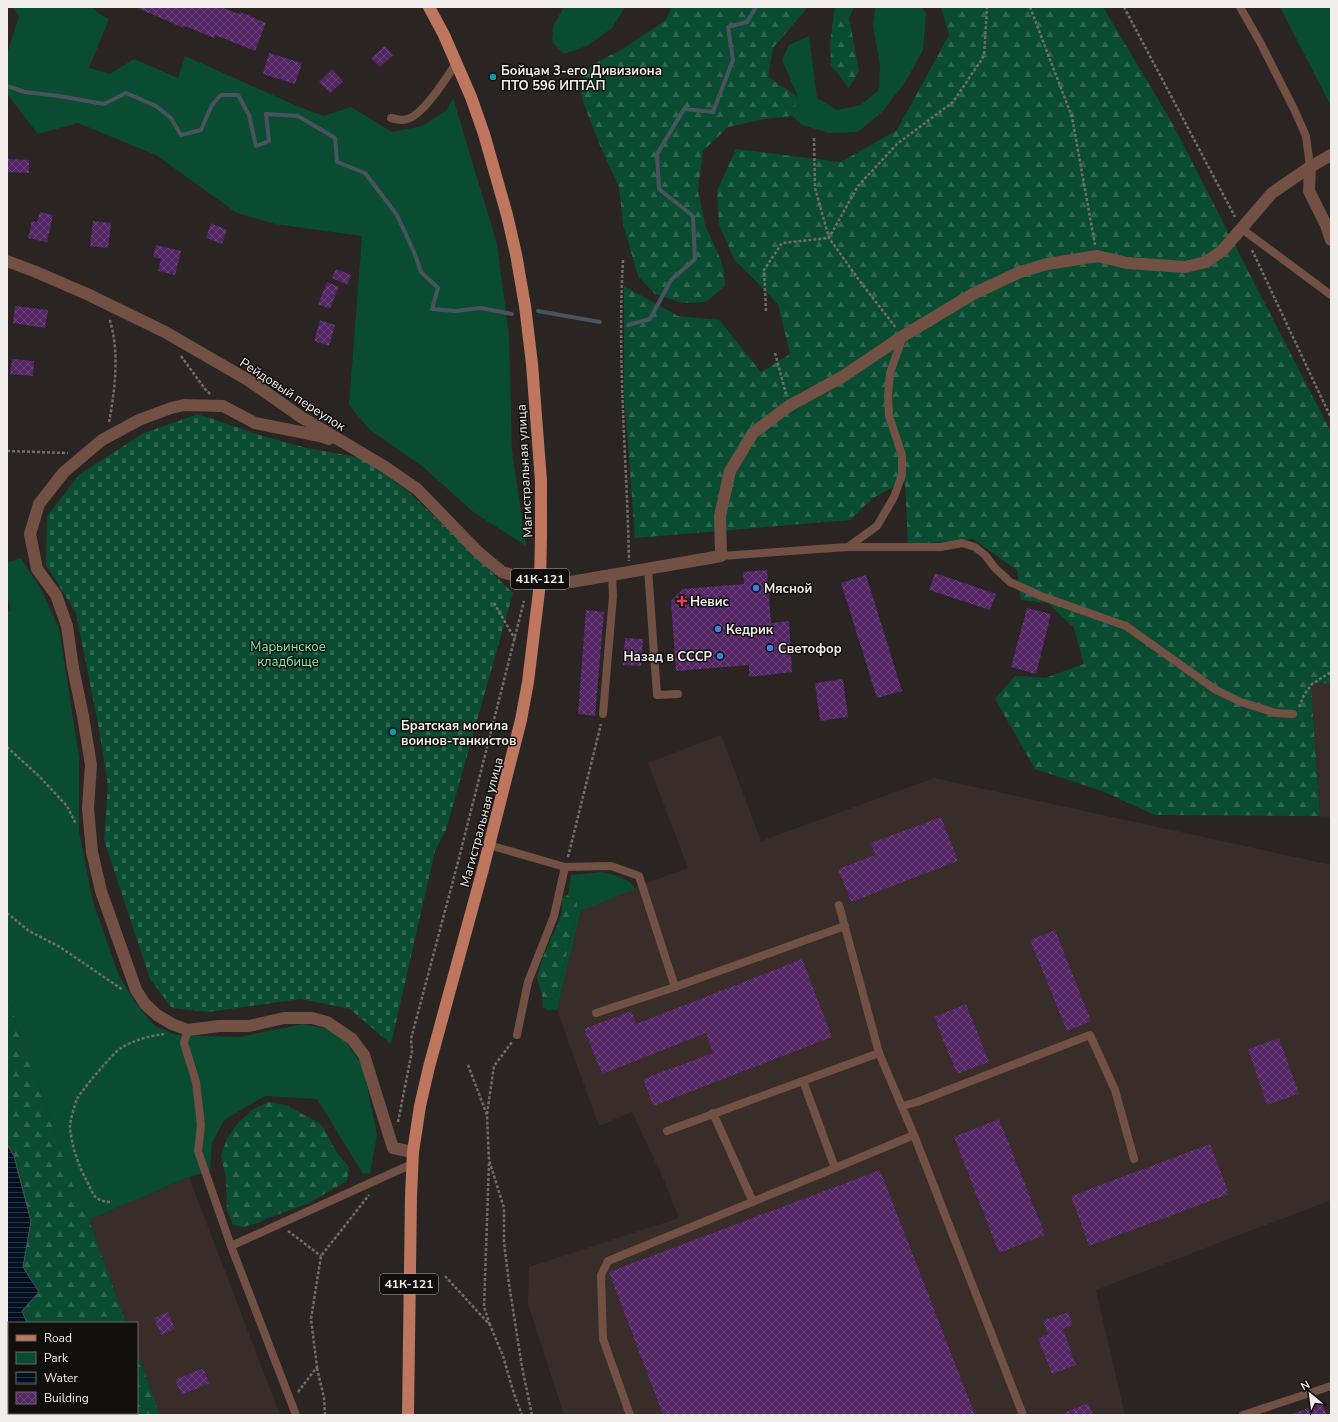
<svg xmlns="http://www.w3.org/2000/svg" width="1338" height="1422" font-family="'Nunito Sans',sans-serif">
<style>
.built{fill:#382d28}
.green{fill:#0a4c32}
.forest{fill:url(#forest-firs)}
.cemetery{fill:url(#cemetery-stones)}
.water{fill:url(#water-rules);stroke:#49535e}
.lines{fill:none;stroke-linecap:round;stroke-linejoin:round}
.stream{stroke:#49535e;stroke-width:4}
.building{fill:url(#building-cross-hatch)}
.path{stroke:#716d6b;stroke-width:2.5;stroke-dasharray:3 2;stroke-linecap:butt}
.lane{stroke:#735044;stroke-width:8}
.street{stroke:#735044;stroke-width:12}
.primary{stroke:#be765e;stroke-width:12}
.culture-dot{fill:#0f9aa8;stroke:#110f0e;stroke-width:1.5}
.shop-dot{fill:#3f7fe0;stroke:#110f0e;stroke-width:1.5}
.health-dot{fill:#e0444e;stroke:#110f0e;stroke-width:1.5}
.labels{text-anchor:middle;stroke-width:3;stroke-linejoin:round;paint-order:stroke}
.shield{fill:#110f0e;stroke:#aeaba9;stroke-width:1}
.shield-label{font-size:12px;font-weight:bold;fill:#f2eeec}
.poi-label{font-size:13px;font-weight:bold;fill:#f2eeec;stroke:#110f0e;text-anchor:start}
.street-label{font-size:13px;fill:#f2eeec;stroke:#110f0e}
.park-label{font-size:13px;fill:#74f5b8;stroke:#110f0e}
</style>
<defs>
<pattern id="forest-firs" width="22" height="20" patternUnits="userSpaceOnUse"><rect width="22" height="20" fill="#0a4c32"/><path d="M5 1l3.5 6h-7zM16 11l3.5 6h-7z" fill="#2e6650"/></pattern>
<pattern id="cemetery-stones" width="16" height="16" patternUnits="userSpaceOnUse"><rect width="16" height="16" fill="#0a4c32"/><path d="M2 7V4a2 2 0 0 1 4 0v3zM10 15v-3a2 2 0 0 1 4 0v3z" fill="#2e6650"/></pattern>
<pattern id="water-rules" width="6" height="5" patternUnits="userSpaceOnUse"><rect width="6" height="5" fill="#001021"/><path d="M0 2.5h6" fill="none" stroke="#263341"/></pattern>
<pattern id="building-cross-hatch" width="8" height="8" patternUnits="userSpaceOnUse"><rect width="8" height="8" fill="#532565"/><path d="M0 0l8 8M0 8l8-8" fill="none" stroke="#6c457b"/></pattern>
</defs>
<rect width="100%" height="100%" fill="#2a2523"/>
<g class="built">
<polygon points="1331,683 1331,817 1320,816 1311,684"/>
<polygon points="721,735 761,841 934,778 1331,865 1331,1200 1096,1290 1125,1415 564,1415 528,1304 529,1267 679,1218 663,1178 632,1112 599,1126 557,1010 581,911 650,882 688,868 648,763"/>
<polygon points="189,1177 280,1415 160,1415 137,1352 137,1323 126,1323 89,1220"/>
</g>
<g class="green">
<polygon points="12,7 92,7 98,13 109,19 89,68 110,74 134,59 178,78 185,56 299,107 324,116 351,107 392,132 422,126 446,111 453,98 497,244 509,336 512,451 526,546 472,511 422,466 370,430 349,405 362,236 275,224 237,213 156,155 78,123 38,134 7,94 7,54 19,16"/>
<polygon points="564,7 625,7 612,28 587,46 564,54 552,42 553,26"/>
<polygon points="875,7 922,7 926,14 923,50 906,81 883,111 858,132 829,133 802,125 792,116 798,97 782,60 789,45 809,36 817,98 837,110 861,105 879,90 880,65 873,26"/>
<polygon points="1280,7 1331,7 1331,106"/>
<polygon points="21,558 41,589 59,628 79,757 79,832 93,902 119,976 134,1001 155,1026 176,1035 240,1037 303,1024 338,1031 363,1066 377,1135 370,1173 363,1174 317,1099 265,1096 224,1120 212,1143 210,1171 189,1177 89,1220 80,1202 7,997 7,613 11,610 7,595 7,563"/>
<path d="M602,872C613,875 629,877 635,889L581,911L557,1010H548L542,1007L543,999L556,998L577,911V902L568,895L571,875Z"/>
</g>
<g class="forest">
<polygon points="671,7 808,7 773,48 768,77 798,97 792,116 764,119 728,127 703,151 698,191 705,225 720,258 724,270 725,286 706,302 682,303 655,294 638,276 623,224 619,187 599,143 584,104 578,83 593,64 621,50 666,20"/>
<polygon points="835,7 854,7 849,17 859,71 849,88 831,65 830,43"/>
<polygon points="941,7 1103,7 1171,121 1331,432 1331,683 1311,684 1320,816 1155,815 1102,791 1035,769 995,699 1015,676 1045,678 1084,664 1074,628 1048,603 1021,600 1017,570 973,539 908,545 905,481 873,498 850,520 635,538 624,394 624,286 678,316 719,320 761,372 790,354 778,304 734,259 719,224 717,191 736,149 841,162 897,130 949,35"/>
<polygon points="568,895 577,902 577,911 556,998 543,999 537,977 543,957 560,919 562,909 561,899"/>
<polygon points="7,997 80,1202 89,1220 126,1323 50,1323 48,1321 44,1323 27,1323 22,1311 39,1292 23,1267 31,1221 14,1156 7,1144"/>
<polygon points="268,1102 286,1105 321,1124 337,1153 349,1167 347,1181 309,1203 266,1219 258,1223 243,1227 233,1225 227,1210 226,1178 221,1156 227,1138 238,1123 252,1110"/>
<polygon points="137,1352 160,1415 73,1415 73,1413 137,1413"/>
</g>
<polygon class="cemetery" points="198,414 263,436 307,448 362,458 409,492 513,593 446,830 435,851 391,1044 350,1009 301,999 208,1012 172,1008 150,979 104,840 108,785 99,729 76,613 46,565 47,516 80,474 144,433"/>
<polygon class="water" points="7,1144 14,1156 31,1221 23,1267 39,1292 22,1311 27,1323 9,1323 9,1413 73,1413 73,1415 7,1415"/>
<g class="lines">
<g class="stream">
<polyline points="7,86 25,92 59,96 104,104 126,93 156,106 171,118 181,135 201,130 212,105 221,95 238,95 249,115 256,146 269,141 266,114 298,116 335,138 337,162 365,173 397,215 414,252 421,272 438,288 432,309 455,311 481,308 512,314"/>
<polyline points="538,311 600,322"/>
<polyline points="628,325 650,319 671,280 695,259 693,216 659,189 657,154 684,109 713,112 733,60 728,27 747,22 756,7"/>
</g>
</g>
<g class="building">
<polygon points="135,7 221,7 239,14 240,12 266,23 255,51 215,35 214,38 185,26 184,28"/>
<polygon points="385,46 393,55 380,67 371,58"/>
<polygon points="269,53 302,63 295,84 263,74"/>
<polygon points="332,69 343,81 330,93 319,82"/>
<polygon points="7,159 29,160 29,173 7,172"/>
<polygon points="40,212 53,215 47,242 28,238 32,221 37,222"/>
<polygon points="93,221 111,223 108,248 90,246"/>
<polygon points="211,223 227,230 222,244 206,238"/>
<polygon points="156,245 181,251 175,275 158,271 161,259 153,257"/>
<polygon points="336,269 351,275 347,285 332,278"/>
<polygon points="327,282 339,287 330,309 318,304"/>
<polygon points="15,306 48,310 45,328 13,323"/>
<polygon points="320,320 335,325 329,346 314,341"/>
<polygon points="12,359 34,361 33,376 10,374"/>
<polygon points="767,570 771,623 789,621 792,672 749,677 749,665 676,671 671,601 683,589 744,584 743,572"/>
<polygon points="935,573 996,594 990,610 929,590"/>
<polygon points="866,575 902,691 877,698 841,583"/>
<polygon points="1027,608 1051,614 1036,674 1011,667"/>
<polygon points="586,610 604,612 595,716 578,714"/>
<polygon points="625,638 643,639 641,666 623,665"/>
<polygon points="843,679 848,717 820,721 815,683"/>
<polygon points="941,817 958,861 851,902 838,869 875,855 871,843"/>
<polygon points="1055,930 1091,1021 1067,1031 1030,940"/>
<polygon points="802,959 832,1037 653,1106 643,1079 713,1053 706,1033 602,1074 584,1029 631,1011 636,1024"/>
<polygon points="966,1004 989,1062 957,1074 934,1017"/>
<polygon points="1279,1038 1299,1094 1267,1105 1248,1049"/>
<polygon points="999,1119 1045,1235 999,1253 954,1137"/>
<polygon points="1210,1144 1229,1194 1089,1246 1071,1196"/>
<polygon points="880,1170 975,1415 663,1415 609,1272"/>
<polygon points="168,1312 175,1329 161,1335 154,1318"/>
<polygon points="1068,1312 1073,1325 1063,1329 1076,1365 1052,1374 1038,1338 1048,1334 1043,1321"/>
<polygon points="203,1368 210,1383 182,1395 175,1380"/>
<polygon points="1088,1403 1093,1415 1059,1415"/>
<polygon points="1322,1403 1327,1415 1292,1415 1292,1414"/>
</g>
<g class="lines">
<g class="path">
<polyline points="1030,7 1072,117 1095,245"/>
<polyline points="1124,7 1235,217"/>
<polyline points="814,138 815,188 829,238 859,280 896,328"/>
<polyline points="1252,250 1331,418"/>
<path d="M623,260C617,361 627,460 629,561"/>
<polyline points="766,311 764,270 782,243 829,238 858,186 897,144 953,102 984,56 987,7"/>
<polyline points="775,353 786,394"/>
<polyline points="181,356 205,389 210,394"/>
<path d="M109,422C115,391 120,349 109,318"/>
<polyline points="7,451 68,453"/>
<polyline points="494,603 515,639"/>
<polyline points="1299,707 1304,695 1312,684 1331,672"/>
<polyline points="7,747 39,776 67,806 76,824"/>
<polyline points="568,857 601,724"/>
<polyline points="7,913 29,931 60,947 123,990"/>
<polyline points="468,1065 487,1115 489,1160 504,1208 504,1242 509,1284 522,1367 532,1415"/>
<polyline points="487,1114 494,1066 512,1042"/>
<polyline points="398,1122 412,1051 411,1039 458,862 524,601"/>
<polyline points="489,1163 484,1307 490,1325"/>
<path d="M110,1202C94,1201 93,1194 87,1181C78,1166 71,1143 70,1126C70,1120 75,1105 77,1099C82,1090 112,1054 121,1048C134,1040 149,1036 164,1034"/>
<polyline points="288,1231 321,1256"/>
<polyline points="445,1276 490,1325 503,1356 514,1394 522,1415"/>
<polyline points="317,1368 324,1398 325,1415"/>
<polyline points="298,1392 317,1367 311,1319 321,1256 369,1195"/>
</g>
<g class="lane">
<polyline points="1240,7 1260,42 1294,109 1306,136 1310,167"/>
<path d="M391,118C395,119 399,120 403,120C421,120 447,77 456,63"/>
<polyline points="1242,229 1331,295"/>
<polyline points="848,547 877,526 894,497 902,475 902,455 889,416 888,396 890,373 903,336"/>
<polyline points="721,556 848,547 941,547 962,543 975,547 985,555 995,568 1010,582 1041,596 1126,626 1216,690 1241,702 1276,713 1293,714"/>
<polyline points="648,569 657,695 678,694"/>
<polyline points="603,714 613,596 612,575"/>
<polyline points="489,845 565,867 611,866 639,876 675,987"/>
<polyline points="839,905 879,1053 914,1135"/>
<polyline points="596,1013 675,987 845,926"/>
<polyline points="188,1030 184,1043 196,1082 201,1125 198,1151 231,1246 296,1415"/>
<polyline points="517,1035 528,982 554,916 565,867"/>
<polyline points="803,1081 835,1168"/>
<polyline points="902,1106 917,1102 1090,1035 1115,1090 1134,1159"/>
<polyline points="713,1113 753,1202"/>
<polyline points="667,1131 879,1053"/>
<polyline points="231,1246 412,1164"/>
<polyline points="630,1415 603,1339 601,1275 608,1261 835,1168 914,1135 1023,1415"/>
<polyline points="1243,1415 1331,1386"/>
</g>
<g class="street">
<polyline points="1310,167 1309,191 1326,225 1331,240"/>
<polyline points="7,261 36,272 87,294 165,332 248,380 301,417 385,467 417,489 479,553 502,572 540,583 571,582 721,556 720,516 730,471 753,433 789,406 842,377 903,336 973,294 1020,272 1047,264 1097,256 1127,263 1185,267 1206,262 1222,251 1272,193 1310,167 1331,155"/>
<polyline points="329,439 320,436 255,423 223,406 184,405 171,408 139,420 102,440 64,472 39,504 30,534 37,569 56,595 67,626 73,668 83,716 91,765 88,808 92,852 101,891 136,990 145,1004 157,1015 172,1024 188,1030 219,1026 249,1026 284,1018 312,1018 327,1022 352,1039 364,1055 393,1148 413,1152"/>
</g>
<polyline class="primary" points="408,1415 411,1196 413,1152 420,1106 429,1067 483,869 521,720 528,682 540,583 541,535 541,481 532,364 525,306 516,254 507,215 484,134 471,97 444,35 429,7"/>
</g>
<g class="culture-dot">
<circle cx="493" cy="77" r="4"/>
<circle cx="393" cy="732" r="4"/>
</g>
<g class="shop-dot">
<circle cx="756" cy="588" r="4"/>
<circle cx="718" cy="629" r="4"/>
<circle cx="770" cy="648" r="4"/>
<circle cx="720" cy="656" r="4"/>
</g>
<path class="health-dot" d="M680 595h4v4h4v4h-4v4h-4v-4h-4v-4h4z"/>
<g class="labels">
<g class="shield">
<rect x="511" y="569" width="58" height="20" rx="3"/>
<rect x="380" y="1274" width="58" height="20" rx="3"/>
</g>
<g class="shield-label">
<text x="540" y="583">41К-121</text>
<text x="409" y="1288">41К-121</text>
</g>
<g class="poi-label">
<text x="501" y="75">Бойцам 3-его Дивизиона<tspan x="501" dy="15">ПТО 596 ИПТАП</tspan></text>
<text x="764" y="593">Мясной</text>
<text x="690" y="606">Невис</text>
<text x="726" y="634">Кедрик</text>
<text x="778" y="653">Светофор</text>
<text x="712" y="661" text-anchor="end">Назад в СССР</text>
<text x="401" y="730">Братская могила<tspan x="401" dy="15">воинов-танкистов</tspan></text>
</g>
<g class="street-label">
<text transform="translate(293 394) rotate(33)" y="5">Рейдовый переулок</text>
<text transform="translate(524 471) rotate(-93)" y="5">Магистральная улица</text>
<text transform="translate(481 822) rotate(-75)" y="5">Магистральная улица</text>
</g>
<g class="park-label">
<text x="288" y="651">Марьинское<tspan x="288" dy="15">кладбище</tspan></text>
</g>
</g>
<rect width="1338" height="1422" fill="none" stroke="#f2eeec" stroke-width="16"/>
<rect x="8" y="1322" width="130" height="92" fill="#110f0e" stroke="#6b6867"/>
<rect x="16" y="1335" width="20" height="6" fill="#be765e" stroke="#6b6867"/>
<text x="44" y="1342" font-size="12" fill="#f2eeec">Road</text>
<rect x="16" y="1352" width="20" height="12" fill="#0a4c32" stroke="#6b6867"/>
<text x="44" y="1362" font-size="12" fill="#f2eeec">Park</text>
<rect x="16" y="1372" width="20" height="12" fill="url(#water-rules)" stroke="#6b6867"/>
<text x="44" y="1382" font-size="12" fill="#f2eeec">Water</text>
<rect x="16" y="1392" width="20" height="12" fill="url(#building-cross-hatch)" stroke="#6b6867"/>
<text x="44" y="1402" font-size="12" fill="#f2eeec">Building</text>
<g transform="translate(1310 1394) rotate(331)" stroke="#110f0e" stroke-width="3" paint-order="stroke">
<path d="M0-3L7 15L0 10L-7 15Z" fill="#f2eeec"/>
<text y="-6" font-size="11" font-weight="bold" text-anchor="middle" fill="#f2eeec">N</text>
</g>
</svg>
